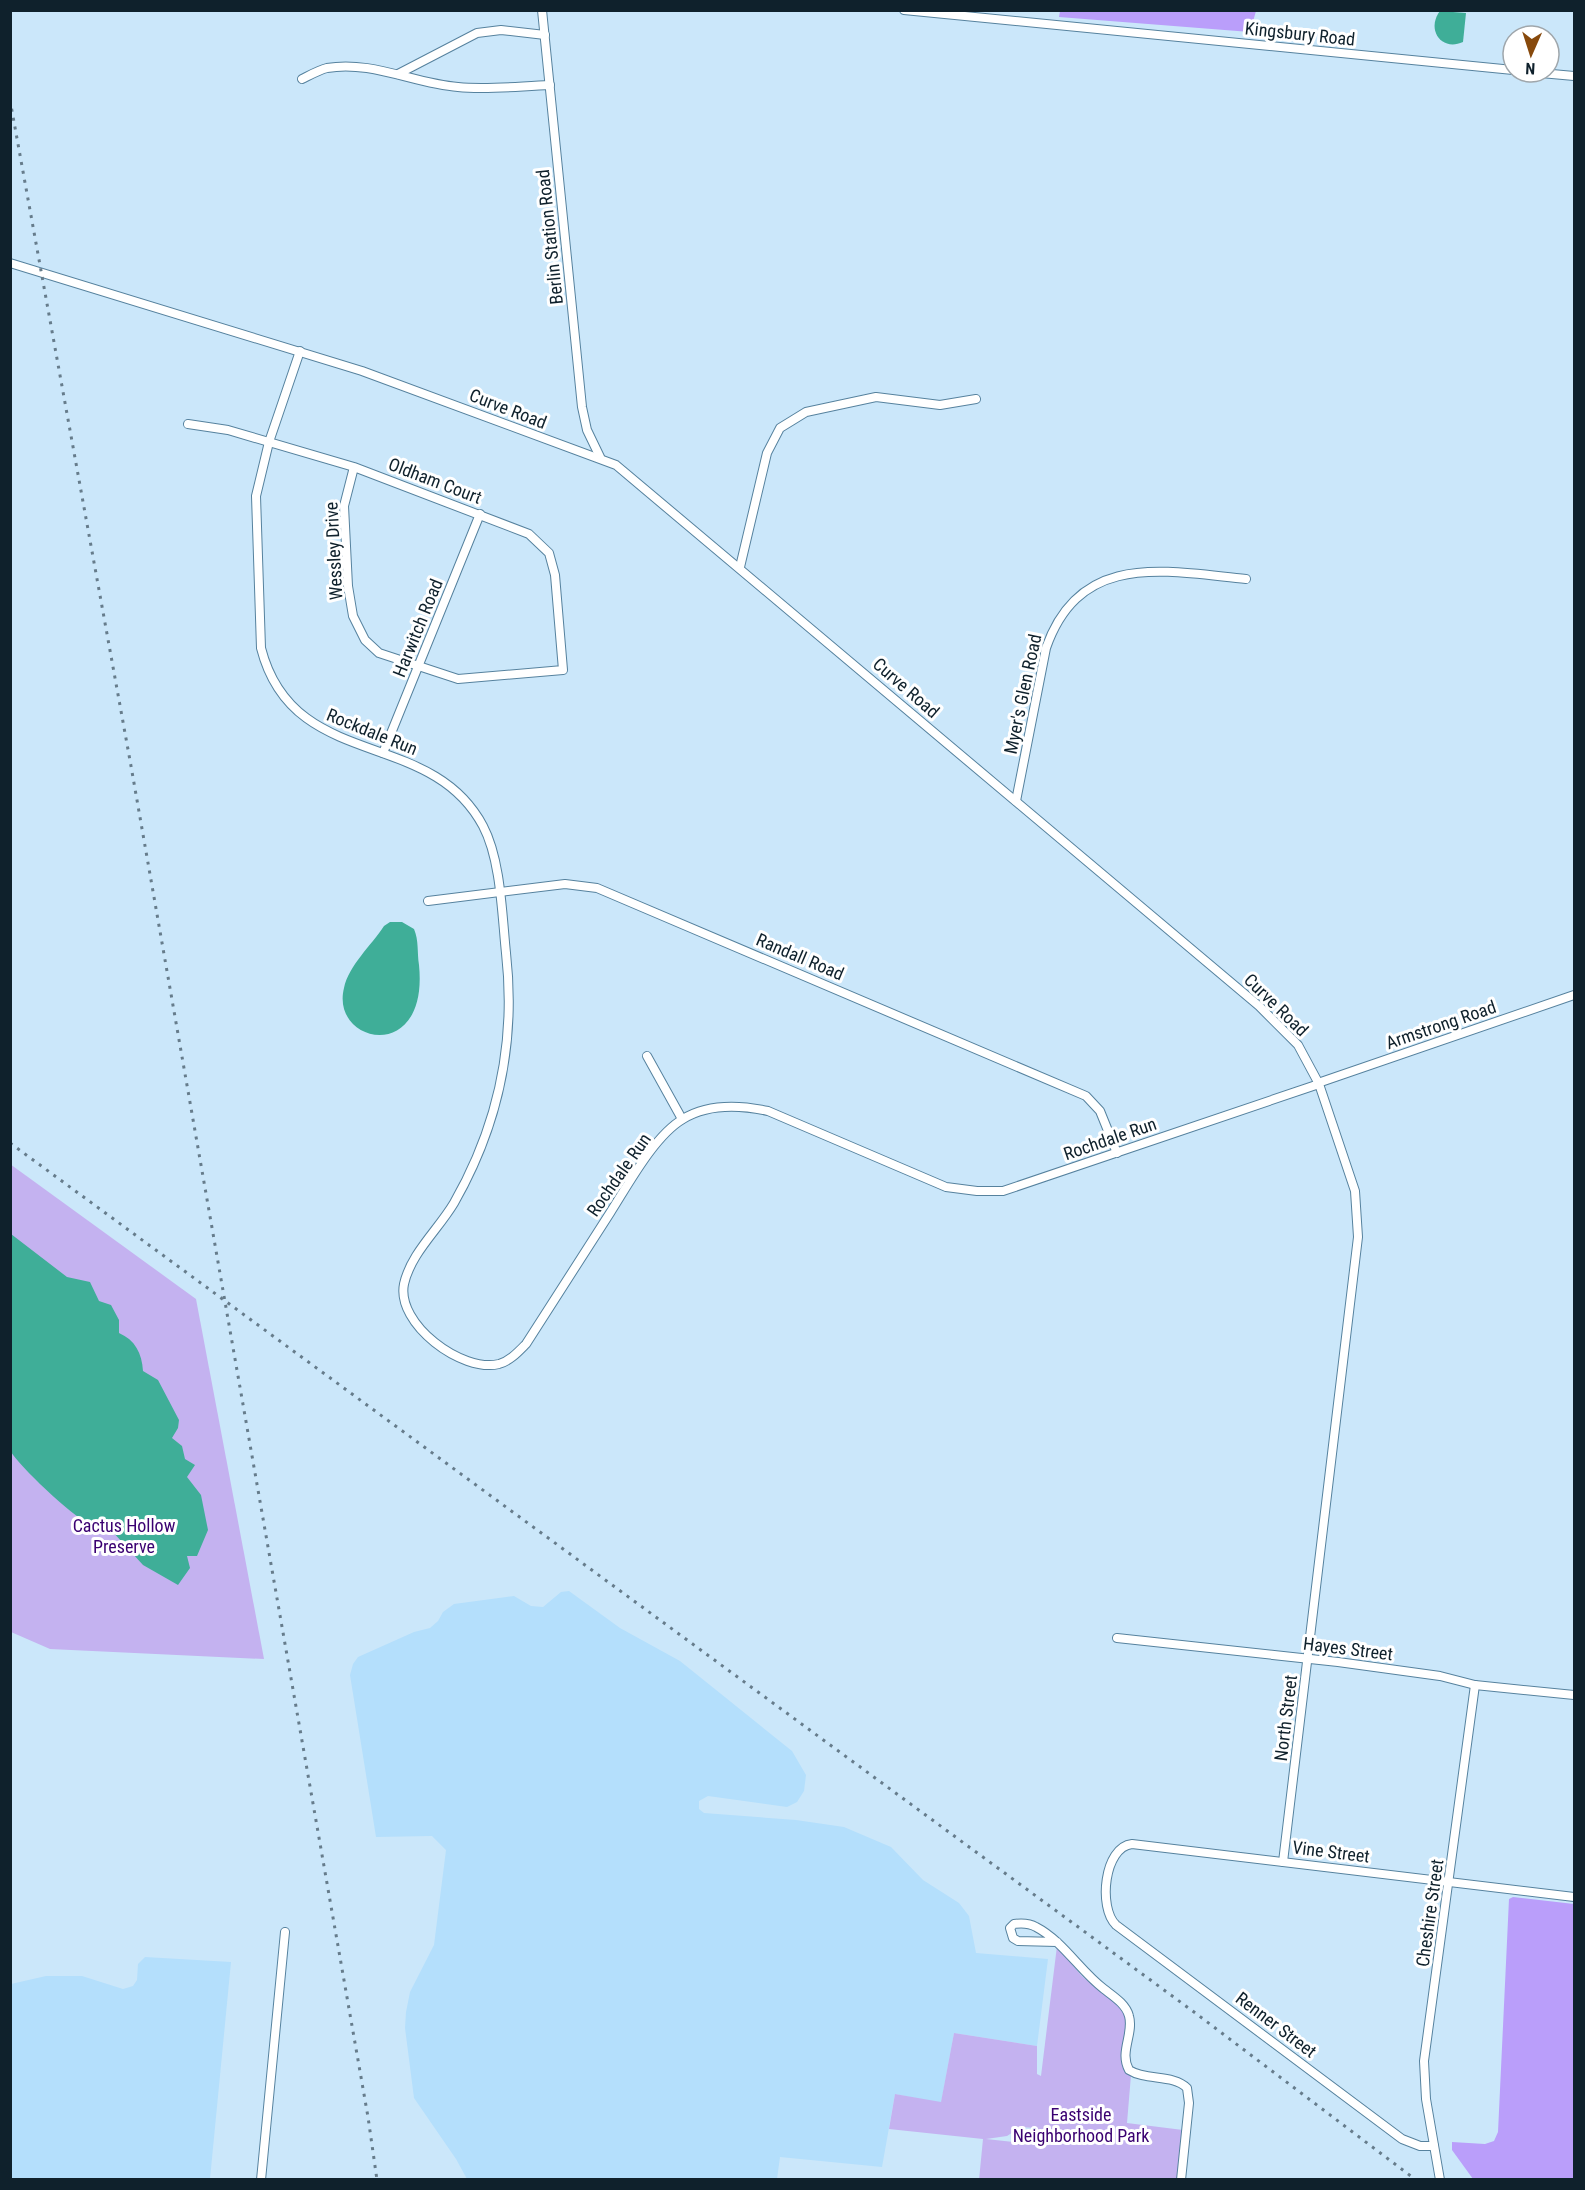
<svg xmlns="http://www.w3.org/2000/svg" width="1585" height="2190" font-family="'Roboto Condensed',sans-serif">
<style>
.built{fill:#b4dffc}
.green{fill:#c4b2f0;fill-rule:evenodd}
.forest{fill:#ba9efa}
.water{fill:#3fae98}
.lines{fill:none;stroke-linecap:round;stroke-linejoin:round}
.street-casing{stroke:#56829e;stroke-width:10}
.street{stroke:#fff;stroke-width:8}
.rail{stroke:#667c8b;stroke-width:3;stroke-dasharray:3 6;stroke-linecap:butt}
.labels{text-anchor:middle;stroke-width:6;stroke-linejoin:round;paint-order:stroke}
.street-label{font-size:18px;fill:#0f212c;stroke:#fff}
.park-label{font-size:18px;fill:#3a0071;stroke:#fff}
</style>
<rect width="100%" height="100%" fill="#cbe7fa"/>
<g class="built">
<polygon points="569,1591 620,1628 680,1661 792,1751 806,1775 804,1791 797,1802 787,1807 708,1796 699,1801 699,1809 704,1813 796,1820 844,1827 891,1847 923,1880 959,1903 969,1916 976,1953 1048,1959 1037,2046 954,2033 941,2103 895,2094 882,2167 780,2157 777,2179 467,2179 456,2159 414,2098 405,2028 406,2012 410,1992 434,1945 446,1850 432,1836 376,1837 350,1675 353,1664 358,1657 414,1632 430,1628 438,1621 443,1612 454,1604 514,1596 531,1606 543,1607 561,1592"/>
<polygon points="145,1957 231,1962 210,2179 11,2179 11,1984 46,1976 82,1976 123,1989 133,1986 137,1980 138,1964"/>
</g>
<g class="green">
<polygon points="10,1164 196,1299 264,1659 50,1649 11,1632"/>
<path d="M1057,1946C1065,1955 1073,1966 1081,1975C1094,1988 1121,1997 1126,2016C1132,2037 1112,2057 1131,2075L1127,2123L1183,2130L1178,2179L979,2180L983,2139L889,2129L895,2094L941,2102L954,2033L1037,2046V2074L1041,2076ZM1021,2127L1035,2128L1033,2144L986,2139L1007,2136Z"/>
</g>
<g class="forest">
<polygon points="1060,11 1060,10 1256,11 1250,32 1059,17"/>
<polygon points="1513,1897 1574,1904 1574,2179 1473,2179 1452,2150 1452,2142 1485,2144 1494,2141 1498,2132 1509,1899"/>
</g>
<g class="water">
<path d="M1440,11L1466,13L1463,42C1441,52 1426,29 1440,11Z"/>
<path d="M390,922H402L414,929C419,941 417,952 419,965C429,1065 330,1044 344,988C349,965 371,946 384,926Z"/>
<path d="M11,1234L67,1277L90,1282L99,1301L111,1305L119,1320V1333C135,1340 142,1353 143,1371L158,1380L179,1420L178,1428L172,1438L182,1446L185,1459L195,1465L187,1477L201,1495L208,1530L197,1556H187L190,1568L178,1585L143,1565L111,1530C107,1529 102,1530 98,1529C80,1524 21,1468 11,1452Z"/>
</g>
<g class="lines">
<g class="street-casing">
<g id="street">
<polyline points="542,10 582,407 587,430 600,457"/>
<polyline points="904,10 1513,70"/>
<polyline points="1530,72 1574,76"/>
<polyline points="398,74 477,33 501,30 545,35"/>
<path d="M302,79C310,75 319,70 327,68C371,60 415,84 458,87C488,90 520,86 550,85"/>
<polyline points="10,263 362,371 616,465 1259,1006 1298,1045 1319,1084 1355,1191 1358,1237 1283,1862"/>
<path d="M300,351L269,442L256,496L261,648C293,773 430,726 483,826C501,860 502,915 506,953C516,1041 498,1126 454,1203C438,1230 411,1253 404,1284C396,1324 462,1373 499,1364C510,1361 518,1352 526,1344C554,1301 582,1257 610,1213C628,1185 654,1136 683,1119C709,1103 740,1105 768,1111L946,1187L977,1191H1003L1319,1084"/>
<polyline points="188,424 228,430 354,467 529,534 549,553 555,575 563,670 458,679 379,653 365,640 353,616 348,586 344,506 354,467"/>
<polyline points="740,567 767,453 780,428 806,412 876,397 940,405 976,399"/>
<polyline points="383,753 480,514"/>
<path d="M1016,801L1046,648C1080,551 1164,571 1246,579"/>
<polyline points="428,901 565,884 597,888 1086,1096 1100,1111 1117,1153"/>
<polyline points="647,1056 682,1119"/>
<polyline points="1318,1083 1574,995"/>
<polyline points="1117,1638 1338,1662 1440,1676 1475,1685 1574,1695"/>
<path d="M1057,1942L1018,1941L1013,1938L1010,1928L1014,1924C1021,1923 1029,1923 1036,1927C1063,1941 1080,1971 1104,1989C1113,1996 1126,2004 1129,2016C1134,2034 1119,2052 1129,2070C1146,2081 1173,2074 1187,2088L1189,2103L1181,2180"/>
<path d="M1434,2146H1420L1402,2139L1116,1925C1098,1908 1104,1847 1132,1844L1574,1897"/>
<polyline points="261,2180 285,1932"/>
<polyline points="1440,2180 1426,2099 1424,2061 1475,1685"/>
</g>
</g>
<use href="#street" class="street"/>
<g class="rail">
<polyline points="10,100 131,766 368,2117 377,2180"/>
<polyline points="10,1143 1194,2012 1416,2180"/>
</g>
</g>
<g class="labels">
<g class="street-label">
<text transform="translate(1300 34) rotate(6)" y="6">Kingsbury Road</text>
<text transform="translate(550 237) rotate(-96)" y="6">Berlin Station Road</text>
<text transform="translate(508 409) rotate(21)" y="6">Curve Road</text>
<text transform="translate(435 481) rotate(21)" y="6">Oldham Court</text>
<text transform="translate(334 551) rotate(-93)" y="6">Wessley Drive</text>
<text transform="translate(418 628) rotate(-68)" y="6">Harwitch Road</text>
<text transform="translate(906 688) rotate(41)" y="6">Curve Road</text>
<text transform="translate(1023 694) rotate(-78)" y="6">Myer's Glen Road</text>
<text transform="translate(372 732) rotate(22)" y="6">Rockdale Run</text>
<text transform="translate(800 957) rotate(23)" y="6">Randall Road</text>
<text transform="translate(1276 1005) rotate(44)" y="6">Curve Road</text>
<text transform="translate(1441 1025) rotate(-19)" y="6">Armstrong Road</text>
<text transform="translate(1110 1139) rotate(-19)" y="6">Rochdale Run</text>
<text transform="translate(619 1175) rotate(-55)" y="6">Rochdale Run</text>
<text transform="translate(1348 1649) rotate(7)" y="6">Hayes Street</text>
<text transform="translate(1286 1718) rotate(-83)" y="6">North Street</text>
<text transform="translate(1331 1852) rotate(7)" y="6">Vine Street</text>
<text transform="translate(1430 1913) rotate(-82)" y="6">Cheshire Street</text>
<text transform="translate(1276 2025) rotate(37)" y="6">Renner Street</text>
</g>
<g class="park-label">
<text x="124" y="1532">Cactus Hollow<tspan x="124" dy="21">Preserve</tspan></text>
<text x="1081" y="2121">Eastside<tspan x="1081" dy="21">Neighborhood Park</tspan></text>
</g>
</g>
<rect width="1585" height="2190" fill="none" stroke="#0f212c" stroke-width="24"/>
<g transform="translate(1531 54) rotate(183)"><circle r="28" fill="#ffffff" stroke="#9fa6ab" stroke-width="1.5"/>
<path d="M0-4.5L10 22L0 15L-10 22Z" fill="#87490c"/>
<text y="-9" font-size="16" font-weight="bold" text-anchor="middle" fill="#0f212c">N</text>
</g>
</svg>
